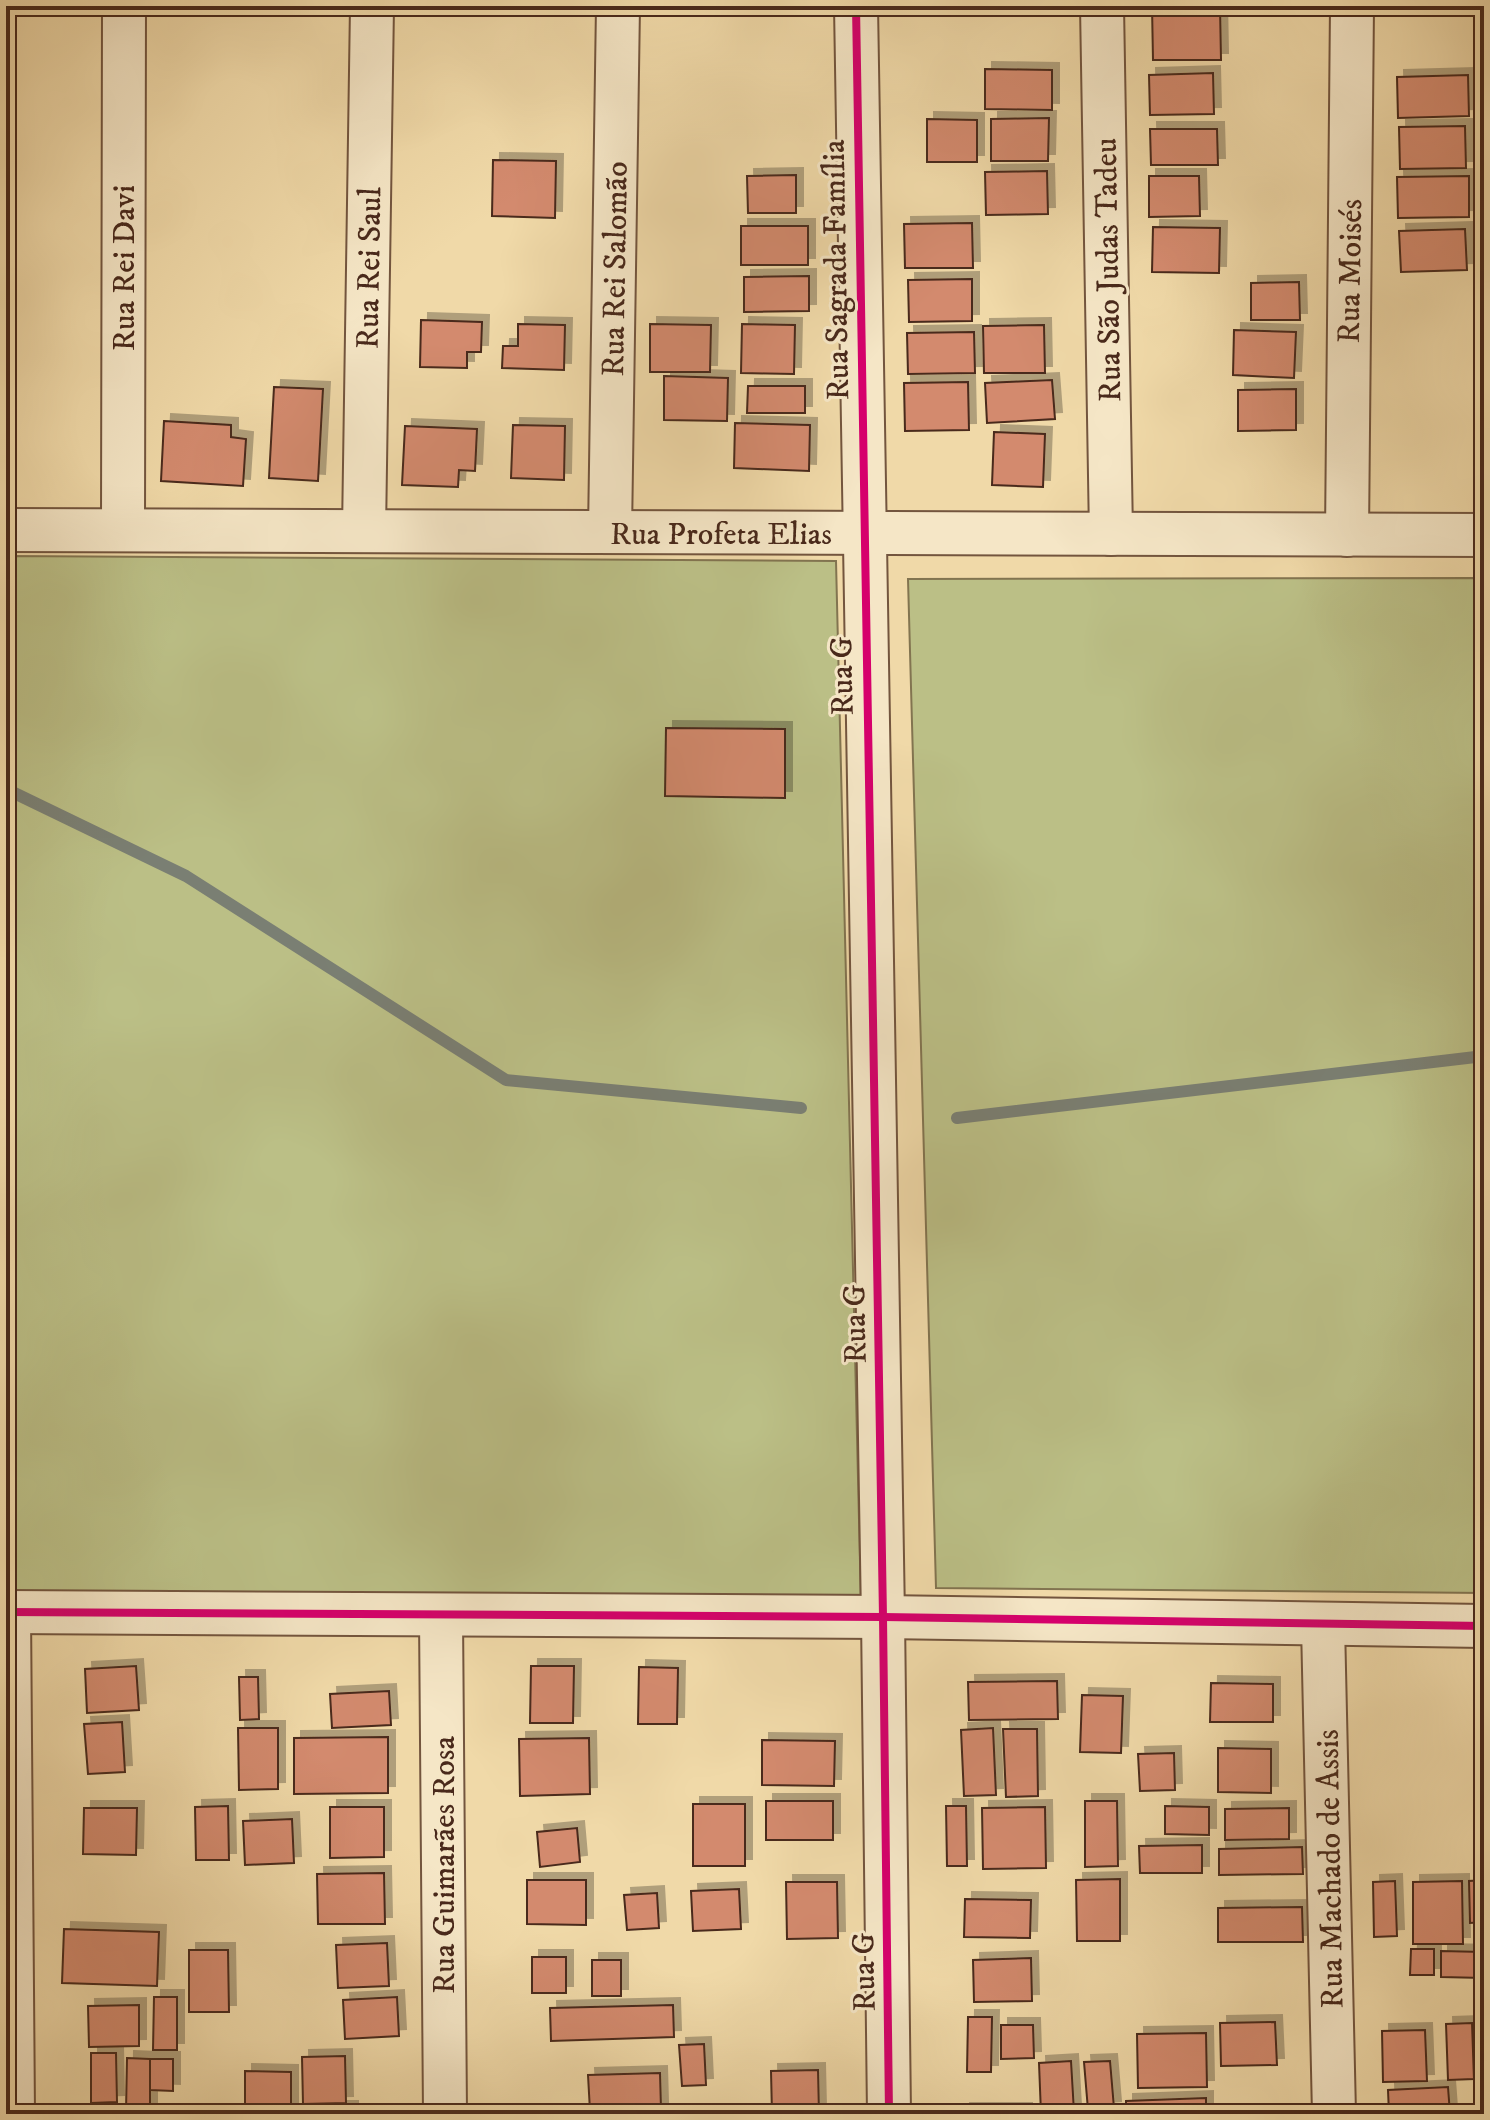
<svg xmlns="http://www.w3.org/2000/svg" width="1490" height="2120" font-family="'IM FELL DW Pica',serif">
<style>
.green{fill:#bbbf86;stroke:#827450;stroke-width:2}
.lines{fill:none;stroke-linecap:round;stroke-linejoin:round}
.stream{stroke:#7a7f73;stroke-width:12}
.building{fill:#d38a6e;stroke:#49291b;stroke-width:2;filter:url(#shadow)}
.street-casing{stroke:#73553e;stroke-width:46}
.street{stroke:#f5e6c6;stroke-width:42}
.cycleway-casing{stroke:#f5e6c6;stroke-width:13}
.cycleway{stroke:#d6006c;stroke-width:8}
.labels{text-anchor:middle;stroke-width:6;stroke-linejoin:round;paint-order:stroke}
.street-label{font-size:32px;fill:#49291b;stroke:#f5e6c6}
</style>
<defs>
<filter id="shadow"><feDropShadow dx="7" dy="-7" stdDeviation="0" flood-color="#0004"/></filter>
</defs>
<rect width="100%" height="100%" fill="#f0d9a8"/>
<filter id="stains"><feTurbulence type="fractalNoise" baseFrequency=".0025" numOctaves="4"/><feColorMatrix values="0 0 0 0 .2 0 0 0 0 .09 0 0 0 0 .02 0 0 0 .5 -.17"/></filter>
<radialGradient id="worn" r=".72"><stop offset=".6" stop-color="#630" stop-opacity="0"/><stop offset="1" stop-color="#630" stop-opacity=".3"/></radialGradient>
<g class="green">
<polygon points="6,556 836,561 861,1603 6,1591"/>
<polygon points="1484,578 1484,1593 936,1588 908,579"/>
</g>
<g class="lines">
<g class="stream">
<polyline points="6,789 186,876 506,1080 801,1108"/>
<polyline points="957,1118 1484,1056"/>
</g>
</g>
<g class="building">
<polygon points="1152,6 1220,6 1221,60 1153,60"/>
<polygon points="985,69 1052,70 1052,110 985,109"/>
<polygon points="1213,73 1214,114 1150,115 1149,75"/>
<polygon points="1468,75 1469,116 1398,118 1397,77"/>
<polygon points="1049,118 1048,161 991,161 991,119"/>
<polygon points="927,119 977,120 977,162 927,162"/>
<polygon points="1465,126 1466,168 1400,169 1399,127"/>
<polygon points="1150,129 1217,129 1218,165 1151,165"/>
<polygon points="493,160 556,161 555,218 492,216"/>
<polygon points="1047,171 1048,214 986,215 985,172"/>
<polygon points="796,175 796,213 748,213 747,176"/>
<polygon points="1149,176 1199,176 1200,216 1149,217"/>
<polygon points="1469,176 1469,217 1398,218 1397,177"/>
<polygon points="972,223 973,268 905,268 904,224"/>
<rect x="741" y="226" width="67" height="39"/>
<polygon points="1153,227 1220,228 1219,273 1152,272"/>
<polygon points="1465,229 1467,270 1401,272 1399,231"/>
<polygon points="809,276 809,311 744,312 744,277"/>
<polygon points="972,279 972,321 909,322 908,280"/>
<polygon points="1299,282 1300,320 1251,320 1251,283"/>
<polygon points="421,320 482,322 481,352 467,352 467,368 420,367"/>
<polygon points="518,324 565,325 564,370 502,368 503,346 518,346"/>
<polygon points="650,324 711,325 710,372 650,372"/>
<polygon points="742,324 795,325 794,374 741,373"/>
<polygon points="1044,325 1045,373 984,373 983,326"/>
<polygon points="1234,330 1296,332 1294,378 1233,375"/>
<polygon points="974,332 975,373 908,374 907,333"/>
<polygon points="664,376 728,378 727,421 664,420"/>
<polygon points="1052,380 1055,419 987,423 985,383"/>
<polygon points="968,382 969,430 905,431 904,383"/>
<polygon points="748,386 805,386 805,413 747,413"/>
<polygon points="274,387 323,389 318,481 269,478"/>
<polygon points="1296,389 1296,430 1238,431 1238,390"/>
<polygon points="164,421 231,425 231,437 246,439 243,486 161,481"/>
<polygon points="735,423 810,425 809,471 734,468"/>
<polygon points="513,425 565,426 564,480 511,478"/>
<polygon points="405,426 477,429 475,471 459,470 458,487 402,485"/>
<polygon points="994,432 1045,434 1043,487 992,485"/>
<polygon points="666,728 785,729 785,798 665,796"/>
<polygon points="136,1666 139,1710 87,1713 85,1669"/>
<polygon points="531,1666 574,1666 573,1723 530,1723"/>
<polygon points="639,1667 678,1668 677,1724 638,1724"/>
<polygon points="239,1677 258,1677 259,1719 240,1720"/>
<polygon points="1057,1681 1058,1719 969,1720 968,1682"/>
<polygon points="1211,1683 1273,1684 1273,1722 1210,1722"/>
<polygon points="389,1691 391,1725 332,1728 330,1694"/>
<polygon points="1082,1695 1123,1696 1121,1753 1080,1752"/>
<polygon points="122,1722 125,1772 88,1774 84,1724"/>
<polygon points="238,1728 278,1728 278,1789 239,1790"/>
<polygon points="993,1728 996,1795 964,1796 961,1730"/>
<polygon points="1003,1729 1037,1729 1038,1796 1006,1797"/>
<polygon points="388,1737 388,1793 294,1794 294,1738"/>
<polygon points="589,1738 590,1794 520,1796 519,1739"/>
<polygon points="762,1740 835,1741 834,1786 762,1785"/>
<polygon points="1218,1748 1271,1749 1271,1793 1218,1792"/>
<polygon points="1174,1753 1175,1790 1140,1791 1138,1754"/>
<rect x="766" y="1801" width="67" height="39"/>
<polygon points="1085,1801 1117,1801 1118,1866 1085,1867"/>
<rect x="693" y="1804" width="52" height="62"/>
<polygon points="228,1806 229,1860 196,1860 195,1807"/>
<polygon points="946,1806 966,1806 967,1866 947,1866"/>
<polygon points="1165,1806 1209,1807 1209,1835 1165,1834"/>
<polygon points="330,1807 384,1807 384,1857 330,1858"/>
<polygon points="1045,1807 1046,1868 983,1869 982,1808"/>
<polygon points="84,1808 137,1808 136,1855 83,1854"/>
<polygon points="1289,1808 1289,1839 1225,1840 1225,1809"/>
<polygon points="292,1819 294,1863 245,1865 243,1821"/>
<polygon points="577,1828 580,1862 540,1867 537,1832"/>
<polygon points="1202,1845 1202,1873 1140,1873 1139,1846"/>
<polygon points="1302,1847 1303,1874 1219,1875 1219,1849"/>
<polygon points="384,1873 385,1924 318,1924 317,1874"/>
<polygon points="1120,1879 1120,1941 1077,1941 1076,1880"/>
<polygon points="527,1880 586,1880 586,1925 527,1924"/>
<polygon points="1484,1880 1484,1922 1470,1923 1469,1881"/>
<polygon points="1395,1881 1397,1936 1374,1937 1373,1882"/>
<polygon points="1462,1881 1463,1944 1413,1944 1413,1882"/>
<polygon points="786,1882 837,1882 838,1938 787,1939"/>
<polygon points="739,1889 741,1929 693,1931 691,1891"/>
<polygon points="657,1893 659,1928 627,1930 624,1895"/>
<polygon points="965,1899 1031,1900 1030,1938 964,1937"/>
<polygon points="1302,1907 1303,1942 1218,1942 1218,1908"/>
<polygon points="64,1929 159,1932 157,1986 62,1983"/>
<polygon points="387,1943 389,1986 338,1988 336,1945"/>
<polygon points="1411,1949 1434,1949 1434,1975 1410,1975"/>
<polygon points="189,1950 228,1950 229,2012 189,2012"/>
<polygon points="1441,1951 1484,1952 1484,1978 1441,1977"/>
<rect x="532" y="1957" width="34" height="36"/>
<polygon points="1031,1958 1032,2001 974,2002 973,1960"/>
<rect x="592" y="1960" width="29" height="36"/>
<polygon points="154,1997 177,1997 177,2050 153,2050"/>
<polygon points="397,1997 399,2036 345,2039 343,2000"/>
<polygon points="139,2005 139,2046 89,2047 88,2006"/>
<polygon points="673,2005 674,2037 551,2041 550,2008"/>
<polygon points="968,2017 992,2017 991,2072 967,2072"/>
<polygon points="1275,2022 1277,2065 1221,2066 1220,2023"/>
<polygon points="1472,2023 1474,2079 1448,2080 1446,2024"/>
<polygon points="1001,2025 1033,2025 1034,2058 1001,2059"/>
<polygon points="1425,2030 1427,2081 1383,2082 1382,2031"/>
<polygon points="1206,2033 1207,2087 1138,2088 1137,2034"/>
<polygon points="704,2044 706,2085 682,2086 679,2045"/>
<polygon points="91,2053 116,2053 117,2102 91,2103"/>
<polygon points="345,2056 346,2103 303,2104 302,2057"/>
<polygon points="127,2058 150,2059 150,2113 126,2112"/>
<polygon points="150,2059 173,2059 173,2091 150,2090"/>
<polygon points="1071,2061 1074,2112 1041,2114 1039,2063"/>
<polygon points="1110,2061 1114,2108 1088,2110 1084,2062"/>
<polygon points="818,2070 819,2114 772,2114 771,2071"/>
<polygon points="245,2071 291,2072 291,2114 245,2114"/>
<polygon points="660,2073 661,2109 590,2111 588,2075"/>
<polygon points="1484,2084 1484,2114 1477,2114 1475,2085"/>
<polygon points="1448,2087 1450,2114 1389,2114 1388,2090"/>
<polygon points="1206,2098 1206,2114 1126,2114 1126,2101"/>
<rect x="304" y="2108" width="47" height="6"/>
<rect x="963" y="2110" width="62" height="4"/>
</g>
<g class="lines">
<g class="street-casing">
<g id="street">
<polyline points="856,6 883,1617 889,2114"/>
<polyline points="1102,6 1111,534"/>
<polyline points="6,530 1484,535"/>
<polyline points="123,530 124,6"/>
<polyline points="364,531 372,6"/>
<polyline points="610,532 618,6"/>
<polyline points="1347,535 1352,6"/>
<polyline points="6,1612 883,1617 1484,1626"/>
<polyline points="9,1612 13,2114"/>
<polyline points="441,1616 445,2114"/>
<polyline points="1323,1625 1334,2114"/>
</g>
</g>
<use href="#street" class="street"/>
<g class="cycleway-casing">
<g id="cycleway">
<polyline points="856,6 883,1617 889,2114"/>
<polyline points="6,1612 883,1617 1484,1626"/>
</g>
</g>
<use href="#cycleway" class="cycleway"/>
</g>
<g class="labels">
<g class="street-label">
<text transform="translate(123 268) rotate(-90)" y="11">Rua Rei Davi</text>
<text transform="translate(368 268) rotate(-89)" y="11">Rua Rei Saul</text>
<text transform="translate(614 269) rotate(-89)" y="11">Rua Rei Salomão</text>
<text transform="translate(835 270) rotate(-91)" y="11">Rua Sagrada Família</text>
<text transform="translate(1107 270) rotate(-91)" y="11">Rua São Judas Tadeu</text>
<text transform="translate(1349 271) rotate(-89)" y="11">Rua Moisés</text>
<text x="721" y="544">Rua Profeta Elias</text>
<text transform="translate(841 676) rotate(-91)" y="11">Rua G</text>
<text transform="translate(854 1324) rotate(-91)" y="11">Rua G</text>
<text transform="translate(443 1865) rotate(-90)" y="11">Rua Guimarães Rosa</text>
<text transform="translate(1329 1869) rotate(-91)" y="11">Rua Machado de Assis</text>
<text transform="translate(863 1972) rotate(-91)" y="11">Rua G</text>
</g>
</g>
<rect width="1490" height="2120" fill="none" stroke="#f0d9a8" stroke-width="32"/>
<rect x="8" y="8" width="1474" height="2104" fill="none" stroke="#49291b" stroke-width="4"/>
<rect x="16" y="16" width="1458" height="2088" fill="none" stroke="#49291b" stroke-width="2"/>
<rect width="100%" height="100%" filter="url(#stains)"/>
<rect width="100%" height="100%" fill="url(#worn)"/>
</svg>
